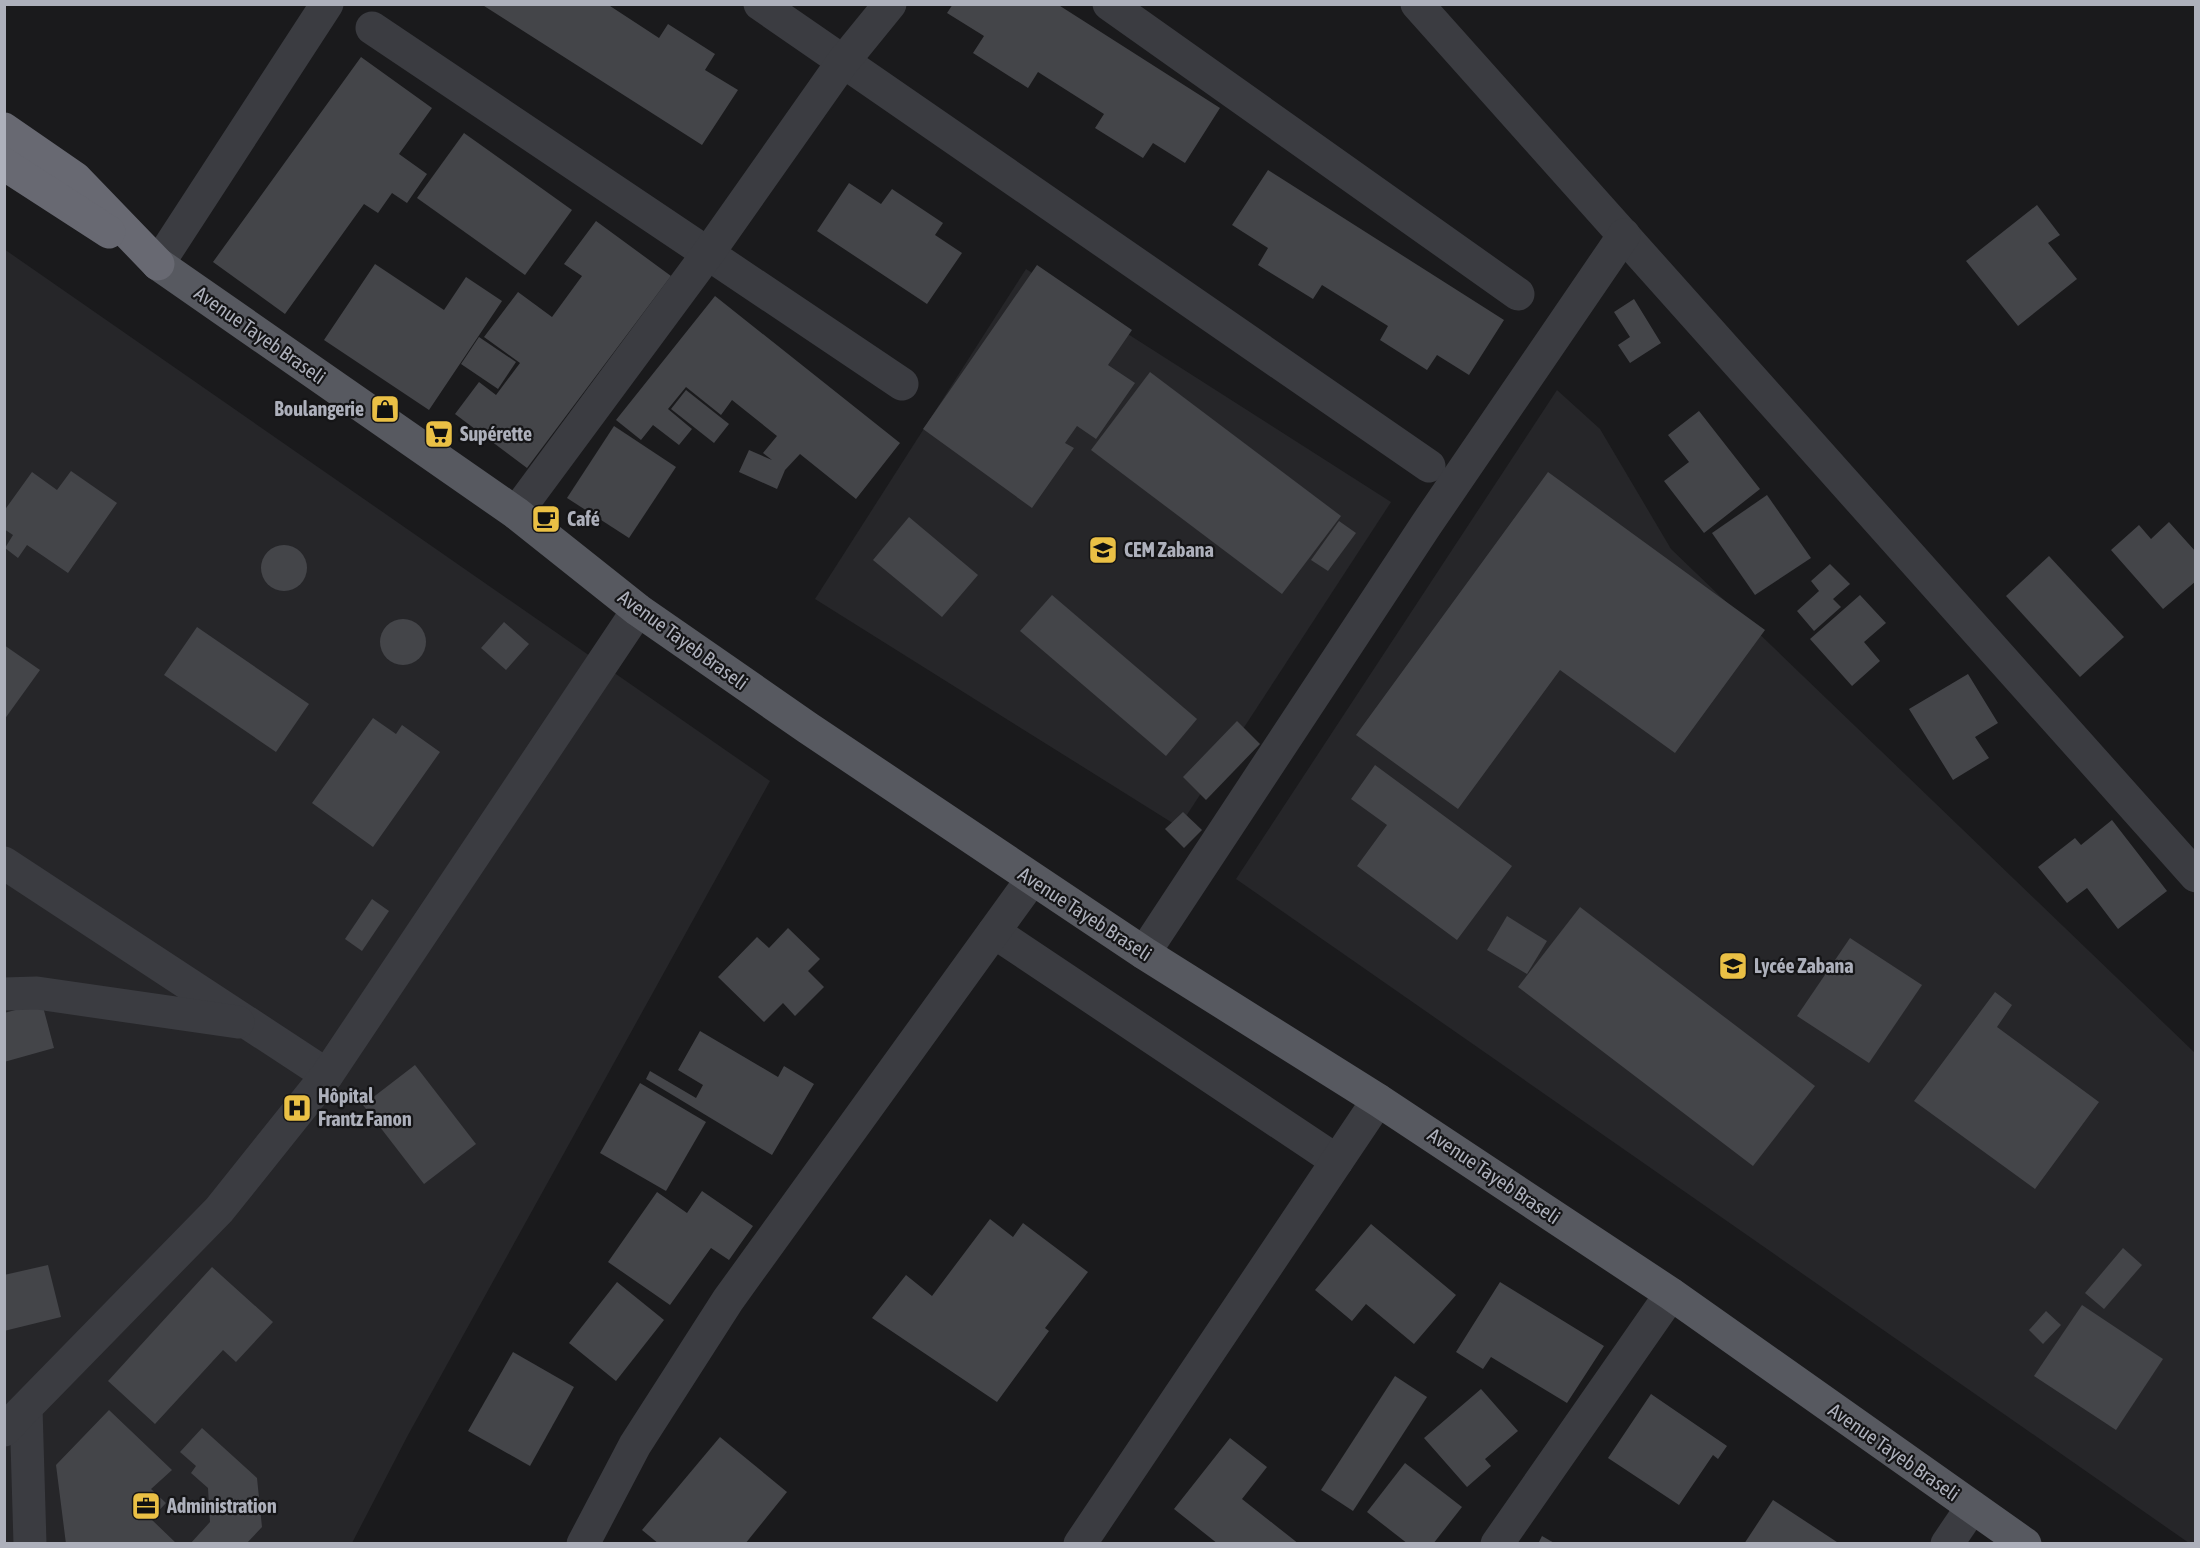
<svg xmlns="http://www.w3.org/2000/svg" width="2200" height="1548" font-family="'Asap Condensed',sans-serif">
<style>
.built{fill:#262629}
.building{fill:#444549}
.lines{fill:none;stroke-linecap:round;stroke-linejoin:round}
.minor{stroke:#3b3c41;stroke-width:33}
.major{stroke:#575960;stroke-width:33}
.highway{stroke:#686972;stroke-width:33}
.labels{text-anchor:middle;stroke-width:4.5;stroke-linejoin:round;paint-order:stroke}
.street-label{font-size:20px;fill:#adb0bb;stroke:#151517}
.poi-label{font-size:20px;font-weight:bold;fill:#adb0bb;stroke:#151517;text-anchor:start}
</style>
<rect width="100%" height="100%" fill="#1a1a1c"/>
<g class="built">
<polygon points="4,249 770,781 408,1435 352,1543 5,1543"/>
<polygon points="1026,269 1391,502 1179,827 815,599"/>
<polygon points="1557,390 1600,429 1671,549 2195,1053 2195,1543 2189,1543 1236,879"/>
</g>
<g class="building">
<polygon points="481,4 607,4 659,38 668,24 715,54 705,70 738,90 702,145"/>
<polygon points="953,4 1057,4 1220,108 1185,163 1153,143 1143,158 1095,128 1104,114 1038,72 1028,88 973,53 984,36 947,13"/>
<polygon points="361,57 432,108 399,154 427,174 407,203 392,193 378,213 364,204 285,314 213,262"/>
<polygon points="464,133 572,210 525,275 417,198"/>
<polygon points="1268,170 1504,320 1469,375 1437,355 1427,370 1380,340 1388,326 1322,285 1313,299 1258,265 1268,248 1232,225"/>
<polygon points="849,183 881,204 892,189 943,223 935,235 962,253 927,304 817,231"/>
<polygon points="2037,205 2060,235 2048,243 2077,279 2018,326 1966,261"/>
<polygon points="596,221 671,276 527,468 455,414 479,382 496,395 520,363 484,337 518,292 552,317 582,276 564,264"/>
<polygon points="375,264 444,310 466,277 502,301 429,410 324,340"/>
<polygon points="1037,265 1132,330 1108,365 1135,383 1096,439 1077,426 1065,443 1074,448 1032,508 923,429"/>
<polygon points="715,296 900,443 856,499 800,454 785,470 777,489 739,472 749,450 772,460 763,453 777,436 732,400 721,415 686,387 668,409 692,429 679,445 653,425 641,440 616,420"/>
<polygon points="1634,299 1661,343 1630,363 1618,345 1630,337 1614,312"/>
<polygon points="479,337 516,362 498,389 461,364"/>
<polygon points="1150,372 1341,516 1282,594 1091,450"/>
<polygon points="686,390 729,424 714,443 671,409"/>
<polygon points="1699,411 1760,489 1704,533 1664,481 1689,462 1668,435"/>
<polygon points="614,426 676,467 629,538 567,498"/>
<polygon points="71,471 117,503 68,573 27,545 18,558 5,548 13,535 4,529 4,511 32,472 57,490"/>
<polygon points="1548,472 1765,630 1675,753 1560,670 1458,809 1356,735"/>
<polygon points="1767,495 1811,558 1755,595 1712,533"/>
<polygon points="909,517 978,575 942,617 873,560"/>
<polygon points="1339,521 1356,533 1328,571 1311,560"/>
<polygon points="2169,522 2196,552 2196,581 2163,609 2111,550 2139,525 2151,539"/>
<circle cx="284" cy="568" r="23"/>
<polygon points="2049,556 2124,637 2080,677 2006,596"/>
<polygon points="1830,564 1850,584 1833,599 1841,607 1814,631 1797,611 1819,591 1811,581"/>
<polygon points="1052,595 1197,719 1166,756 1020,631"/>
<polygon points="1860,595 1886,623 1864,642 1880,661 1852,686 1810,639"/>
<circle cx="403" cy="642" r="23"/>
<polygon points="504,622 529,644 506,670 481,648"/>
<polygon points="197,627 309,704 276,752 164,675"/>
<polygon points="4,645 40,670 4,720"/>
<polygon points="1968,674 1998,723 1975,737 1989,758 1953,780 1909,709"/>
<polygon points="373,718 396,734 402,725 440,752 373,847 312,803"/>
<polygon points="1237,721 1260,744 1206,800 1183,777"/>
<polygon points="1375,765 1512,866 1457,940 1357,866 1387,825 1351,799"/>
<polygon points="1183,812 1202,830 1184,848 1165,829"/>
<polygon points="2112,820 2167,891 2118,929 2087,888 2067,903 2038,867 2075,838 2081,845"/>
<polygon points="372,899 389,911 362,951 345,939"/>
<polygon points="1580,907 1815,1086 1753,1166 1518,987"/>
<polygon points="1507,916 1547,941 1527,974 1487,950"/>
<polygon points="788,928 820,959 808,971 824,987 795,1016 783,1003 764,1022 718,977 757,937 769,948"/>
<polygon points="1850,938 1922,985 1869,1063 1797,1016"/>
<polygon points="1995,992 2012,1005 1997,1027 2099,1102 2035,1189 1914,1101"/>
<polygon points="42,1003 54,1048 4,1062 4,1013"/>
<polygon points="700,1031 778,1077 784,1066 814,1084 772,1155 646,1079 650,1071 696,1098 703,1085 678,1070"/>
<polygon points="415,1065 476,1144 424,1184 363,1105"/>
<polygon points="640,1083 706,1122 666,1191 600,1153"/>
<polygon points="702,1191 753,1226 729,1260 711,1248 670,1305 608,1262 657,1192 687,1213"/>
<polygon points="990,1219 1013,1237 1023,1223 1088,1272 1045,1328 1049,1331 997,1402 872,1318 906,1275 932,1296"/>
<polygon points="1371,1224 1456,1295 1414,1344 1366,1304 1352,1321 1315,1290"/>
<polygon points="2123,1248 2142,1265 2104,1309 2085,1293"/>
<polygon points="48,1265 61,1317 4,1331 4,1275"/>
<polygon points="212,1267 273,1322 236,1362 223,1350 155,1424 108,1381"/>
<polygon points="617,1282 664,1320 616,1381 569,1343"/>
<polygon points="1500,1282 1604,1346 1567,1403 1491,1357 1483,1369 1456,1352"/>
<polygon points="2082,1305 2163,1359 2116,1430 2034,1376"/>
<polygon points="2046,1311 2061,1325 2043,1344 2029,1330"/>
<polygon points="513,1352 574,1387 530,1466 468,1431"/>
<polygon points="1395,1376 1427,1397 1353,1511 1321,1490"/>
<polygon points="1481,1389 1518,1431 1485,1459 1491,1466 1467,1487 1424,1438"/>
<polygon points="1651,1394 1727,1446 1718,1459 1713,1455 1679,1505 1608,1458"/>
<polygon points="109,1410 172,1470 151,1489 166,1503 151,1519 177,1544 66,1544 56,1465"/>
<polygon points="202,1428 257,1478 262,1527 246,1544 190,1544 210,1522 208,1488 191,1473 196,1466 180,1452"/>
<polygon points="720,1437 787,1492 745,1544 659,1544 642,1530"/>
<polygon points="1230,1438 1267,1467 1242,1499 1299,1544 1218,1544 1174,1509"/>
<polygon points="1405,1463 1462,1507 1433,1544 1408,1544 1367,1512"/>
<polygon points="1773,1500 1840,1544 1744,1544"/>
<polygon points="1542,1536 1556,1544 1538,1544"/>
</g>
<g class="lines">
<g class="minor">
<polyline points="760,4 1429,466"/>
<polyline points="1109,4 1518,294"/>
<polyline points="1417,4 2196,876"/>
<polyline points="372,28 902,384"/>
<polyline points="158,264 327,4"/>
<polyline points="516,513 709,252 842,63 890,4"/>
<polyline points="4,863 327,1075"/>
<polyline points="994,932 1337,1161"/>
<polyline points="1144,953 1426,525 1624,235"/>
<polyline points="4,994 37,993 238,1022"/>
<polyline points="26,1408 30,1544"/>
<polyline points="4,1430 219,1210 327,1075 638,610"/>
<polyline points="583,1544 635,1445 728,1300 1032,879"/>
<polyline points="1080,1544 1378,1100"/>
<polyline points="1497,1544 1671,1294"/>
<polyline points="1947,1544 1972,1507"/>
</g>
<polyline class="major" points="158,264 516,513 638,610 808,728 1144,953 1378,1100 1671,1294 2025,1544"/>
<g class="highway">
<polyline points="4,129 75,178 158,264"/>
<polyline points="4,164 109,232"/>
</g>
</g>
<defs>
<g id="shop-square" transform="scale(1.5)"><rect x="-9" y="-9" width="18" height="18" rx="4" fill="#eac045" stroke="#151517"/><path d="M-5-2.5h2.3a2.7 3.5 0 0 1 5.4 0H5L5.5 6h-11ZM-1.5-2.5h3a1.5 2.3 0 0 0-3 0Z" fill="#111"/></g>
<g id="supermarket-square" transform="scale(1.5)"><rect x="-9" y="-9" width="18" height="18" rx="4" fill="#eac045" stroke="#151517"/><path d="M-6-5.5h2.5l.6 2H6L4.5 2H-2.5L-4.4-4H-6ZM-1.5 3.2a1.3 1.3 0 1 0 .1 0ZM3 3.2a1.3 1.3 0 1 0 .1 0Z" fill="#111"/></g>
<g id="cafe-square" transform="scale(1.5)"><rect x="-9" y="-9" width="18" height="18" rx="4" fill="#eac045" stroke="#151517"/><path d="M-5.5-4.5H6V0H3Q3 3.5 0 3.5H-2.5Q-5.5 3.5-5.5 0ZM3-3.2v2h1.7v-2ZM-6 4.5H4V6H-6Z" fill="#111"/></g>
<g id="school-square" transform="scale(1.5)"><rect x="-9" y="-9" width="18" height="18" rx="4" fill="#eac045" stroke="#151517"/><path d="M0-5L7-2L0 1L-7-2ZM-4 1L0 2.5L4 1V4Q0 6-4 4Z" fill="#111"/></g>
<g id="hospital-square" transform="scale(1.5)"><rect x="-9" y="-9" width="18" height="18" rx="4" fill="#eac045" stroke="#151517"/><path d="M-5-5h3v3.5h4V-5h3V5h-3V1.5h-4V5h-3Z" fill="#111"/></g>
<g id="office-square" transform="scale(1.5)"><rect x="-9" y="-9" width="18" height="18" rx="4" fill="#eac045" stroke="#151517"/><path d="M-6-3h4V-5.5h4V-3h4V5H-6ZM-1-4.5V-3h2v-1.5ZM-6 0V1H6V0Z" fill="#111"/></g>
</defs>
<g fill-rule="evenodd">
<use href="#shop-square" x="385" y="409"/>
<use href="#supermarket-square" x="439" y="434"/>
<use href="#cafe-square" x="546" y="519"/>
<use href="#school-square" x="1103" y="550"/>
<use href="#school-square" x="1733" y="966"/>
<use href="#hospital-square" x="297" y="1108"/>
<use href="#office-square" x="146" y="1506"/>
</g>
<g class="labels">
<g class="street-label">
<text transform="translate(260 335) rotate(35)" y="7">Avenue Tayeb Braseli</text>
<text transform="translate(683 640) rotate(36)" y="7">Avenue Tayeb Braseli</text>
<text transform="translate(1085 914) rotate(33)" y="7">Avenue Tayeb Braseli</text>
<text transform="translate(1494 1176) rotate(34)" y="7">Avenue Tayeb Braseli</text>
<text transform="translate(1894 1452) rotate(35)" y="7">Avenue Tayeb Braseli</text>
</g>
<g class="poi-label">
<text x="364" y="416" text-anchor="end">Boulangerie</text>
<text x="460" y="441">Supérette</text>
<text x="567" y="526">Café</text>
<text x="1124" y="557">CEM Zabana</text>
<text x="1754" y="973">Lycée Zabana</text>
<text x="318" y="1103">Hôpital<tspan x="318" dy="23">Frantz Fanon</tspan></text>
<text x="167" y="1513">Administration</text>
</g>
</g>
<rect width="2200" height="1548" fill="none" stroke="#adb0bb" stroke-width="12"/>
</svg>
